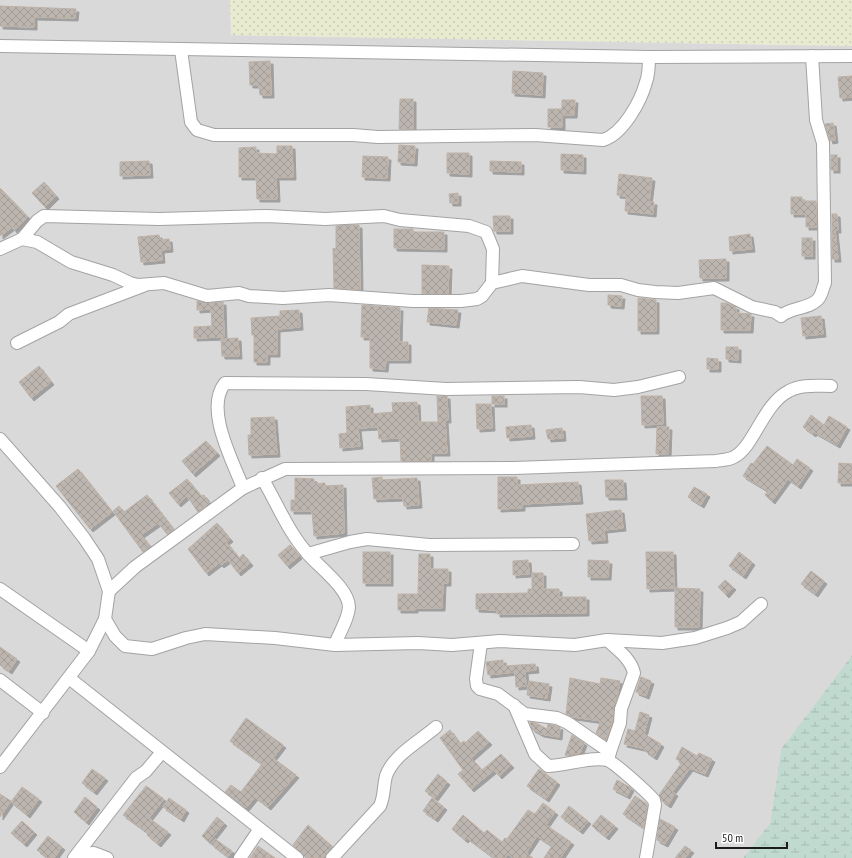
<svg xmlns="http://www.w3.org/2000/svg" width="852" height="858" font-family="'PT Sans Narrow',sans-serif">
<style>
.residential{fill:#dad9d9}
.farmland{fill:url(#farmland-dots)}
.wetland{fill:url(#wetland-marsh)}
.building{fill:url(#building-cross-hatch);stroke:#beb1a6;filter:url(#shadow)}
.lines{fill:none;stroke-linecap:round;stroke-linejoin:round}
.minor-casing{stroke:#a3a3a3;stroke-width:14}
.minor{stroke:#fff;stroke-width:12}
</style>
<defs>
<pattern id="farmland-dots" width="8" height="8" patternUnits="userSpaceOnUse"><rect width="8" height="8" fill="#e8ebcf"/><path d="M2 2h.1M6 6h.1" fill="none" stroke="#c6c9b1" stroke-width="1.8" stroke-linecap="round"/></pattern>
<pattern id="wetland-marsh" width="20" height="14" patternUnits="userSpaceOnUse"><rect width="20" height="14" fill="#c1dacf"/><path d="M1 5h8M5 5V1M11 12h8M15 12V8" fill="none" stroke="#a5bab1"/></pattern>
<pattern id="building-cross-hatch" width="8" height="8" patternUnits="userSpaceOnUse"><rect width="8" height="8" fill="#bdb6b0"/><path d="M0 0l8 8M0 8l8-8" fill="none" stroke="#a29c97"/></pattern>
<filter id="shadow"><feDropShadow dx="3" dy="3" stdDeviation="0" flood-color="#0004"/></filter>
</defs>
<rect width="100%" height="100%" fill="#edeae3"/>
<polygon class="residential" points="0,0 230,0 231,35 852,46 852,655 781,749 770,823 743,858 0,858"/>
<polygon class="farmland" points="230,0 852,0 852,46 231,35"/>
<polygon class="wetland" points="852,655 852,858 743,858 770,823 781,749"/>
<g class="building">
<polygon points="0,6 76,9 75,18 34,17 34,27 0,26"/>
<polygon points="270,61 271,95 260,95 259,85 250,85 249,62"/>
<polygon points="513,71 543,73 542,95 512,93"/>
<polygon points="852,76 852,97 840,98 838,77"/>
<polygon points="400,99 413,99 413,129 399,129"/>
<polygon points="562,100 575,100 574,115 562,115 562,127 548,127 548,109 562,109"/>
<polygon points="833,123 835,140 830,141 825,124"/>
<polygon points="399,145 415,146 414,163 398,162"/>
<polygon points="277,146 292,146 293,177 276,177 277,199 257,199 256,177 239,177 239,148 256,147 256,153 277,154"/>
<polygon points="447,153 469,153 469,174 447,173"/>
<polygon points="561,154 583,155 583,171 561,170"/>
<rect x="831" y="155" width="6" height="15"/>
<polygon points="363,156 388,157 387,178 362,177"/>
<polygon points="149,161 150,175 120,176 120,162"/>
<polygon points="490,161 521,162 521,172 490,171"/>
<polygon points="619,174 652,178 649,202 654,202 653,214 625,211 626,196 617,195"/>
<polygon points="44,182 56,196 45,207 32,193"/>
<polygon points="0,188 28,217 14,230 12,227 0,236"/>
<polygon points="458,193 458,203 450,203 449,194"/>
<polygon points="791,197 802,197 802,201 816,201 817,227 806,227 806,214 791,214"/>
<polygon points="832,214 837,214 838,230 835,230 838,259 832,259"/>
<polygon points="493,216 510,216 510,231 494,231"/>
<polygon points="347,225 359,225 360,290 334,288 333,248 336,249 336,226"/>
<polygon points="394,229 413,229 413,232 444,232 444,249 394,248"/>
<polygon points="750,234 752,249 730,251 729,237"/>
<polygon points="159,235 160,240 169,239 170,249 161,250 162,260 141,262 138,237"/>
<rect x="802" y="238" width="10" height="18"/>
<polygon points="726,259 726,278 700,278 699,260"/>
<polygon points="422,265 449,266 448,294 422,294"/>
<polygon points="608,295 622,296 621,306 608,305"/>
<polygon points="638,298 656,300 656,331 638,331"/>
<polygon points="197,301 207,303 223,302 224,337 194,338 194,327 212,326 211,309 197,310"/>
<polygon points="721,303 726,303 736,307 736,313 751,314 750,330 721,330"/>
<polygon points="362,305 400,308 399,342 408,342 408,360 386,360 385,369 370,368 370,337 361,337"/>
<polygon points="429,308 458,310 456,325 427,322"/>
<polygon points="299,310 300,327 277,329 277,354 267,354 267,362 254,362 254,335 252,335 251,318 280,316 280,311"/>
<polygon points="821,316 823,334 803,336 801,318"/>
<polygon points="238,338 239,356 222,356 221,339"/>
<polygon points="726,347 738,347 738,360 726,359"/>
<polygon points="707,358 718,359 718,369 707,369"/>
<polygon points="39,366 51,382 31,398 19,382"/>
<polygon points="437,396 447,396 448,420 445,420 447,453 431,453 431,461 401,461 400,438 379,439 378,427 358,428 360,446 340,448 339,434 347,433 346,407 370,405 370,414 393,412 392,403 417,402 418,422 438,422"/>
<rect x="492" y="396" width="12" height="8"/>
<polygon points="641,396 662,396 663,424 642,425"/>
<polygon points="476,404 491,404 492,428 477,429"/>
<polygon points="811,415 824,425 829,416 847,427 837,445 814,432 813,434 803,427"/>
<polygon points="274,417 277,454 249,455 248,435 251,435 251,418"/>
<polygon points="531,425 532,436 507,438 506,427"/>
<polygon points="657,427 669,427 668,454 656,454"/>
<polygon points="562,428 563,438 548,439 546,430"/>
<polygon points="206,441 217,453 193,474 182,461"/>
<polygon points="767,446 793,465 797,459 810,468 798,486 788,479 772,501 765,495 768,491 743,476 751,463 753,464"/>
<polygon points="839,463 852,464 852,483 838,483"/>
<polygon points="78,469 112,512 90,529 56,486"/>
<polygon points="382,477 382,480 417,478 419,505 404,506 403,498 374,499 372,478"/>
<polygon points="498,477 517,477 517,485 578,482 580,501 522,504 522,508 498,509"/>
<polygon points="295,478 314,479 314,484 325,483 325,486 343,485 344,533 314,536 312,511 291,511 291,500 295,500"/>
<polygon points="187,479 201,496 204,495 209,503 198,512 187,496 178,504 169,493"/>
<polygon points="605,480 623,480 624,497 606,497"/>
<polygon points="694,487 707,494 701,505 688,497"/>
<polygon points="147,495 174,530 167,534 158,523 141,535 150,546 143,552 113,511 119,506 124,512"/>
<polygon points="621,510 623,528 604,530 605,540 589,541 586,514"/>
<polygon points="217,523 230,539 226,542 239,558 243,554 250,563 238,573 228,560 221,565 219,563 206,573 188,549"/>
<polygon points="290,545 299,556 287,566 278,555"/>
<rect x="363" y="552" width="27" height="31"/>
<polygon points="646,552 673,552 674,588 647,589"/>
<polygon points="739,552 752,562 743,576 729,566"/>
<polygon points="419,554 430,554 430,569 448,569 448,583 443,583 442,608 415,608 415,610 398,610 398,594 418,594"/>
<polygon points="528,560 529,574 513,575 513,561"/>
<polygon points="588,560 609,561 608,577 588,577"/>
<polygon points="811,571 824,581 815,594 801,584"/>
<polygon points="532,573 543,573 543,589 559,589 559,597 586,597 586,613 497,614 497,610 476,609 476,594 528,593 528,589 532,589"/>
<polygon points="725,580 733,587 726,595 718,587"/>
<polygon points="675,588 700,589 699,627 675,627"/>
<polygon points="0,647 17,659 9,671 0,665"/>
<polygon points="503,660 503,666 535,664 536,670 525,671 526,686 516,687 515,672 488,675 486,662"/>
<polygon points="641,677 651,681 646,696 636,692"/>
<polygon points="570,678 600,684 601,678 620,681 612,722 606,740 596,733 601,721 573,717 566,714"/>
<polygon points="529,681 549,684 547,698 527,695"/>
<polygon points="640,712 649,715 644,734 661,744 654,757 645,751 646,749 624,744 628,729 635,731"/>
<polygon points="246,718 283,745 273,758 296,775 268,807 255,797 246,808 225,792 231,785 241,792 262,764 230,741"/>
<polygon points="530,722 536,723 547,729 548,724 560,727 559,737 541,734 532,729"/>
<polygon points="450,730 460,744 464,741 465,743 478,731 489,742 471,758 482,770 501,754 511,765 499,776 494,770 471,789 458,774 463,770 440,738"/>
<polygon points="572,735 584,743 580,753 567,756 565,755"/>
<polygon points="682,747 697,756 699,753 712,759 705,774 690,768 672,792 675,793 668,805 662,801 659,795 682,762 676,759"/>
<polygon points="92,769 105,778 94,792 82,783"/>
<polygon points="539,769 557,782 546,799 527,786"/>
<polygon points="438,774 447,782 435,798 425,791"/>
<polygon points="617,780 631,788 627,796 613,789"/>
<polygon points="146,786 164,799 149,818 168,832 158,844 147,835 148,833 123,815"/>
<polygon points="22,787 39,799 27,815 11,802"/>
<polygon points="0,794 11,801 0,817"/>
<polygon points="635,796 647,804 644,828 623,814"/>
<polygon points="85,797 97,807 86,822 74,812"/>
<polygon points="169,798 186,810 181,819 163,807"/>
<polygon points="432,798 444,807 435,819 423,811"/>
<polygon points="543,803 555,812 546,825 571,842 560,858 544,858 552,846 537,836 526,853 533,858 513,858 508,854 505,858 494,858 467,838 465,840 452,829 463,815 484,833 487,830 502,842 505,838 507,839 528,810 535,814"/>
<polygon points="569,806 588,821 580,831 561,817"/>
<polygon points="601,815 615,826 606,837 592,826"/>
<polygon points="217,817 224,823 209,842 202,836"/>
<polygon points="660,819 675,827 665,844 657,840"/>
<polygon points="22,821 34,832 24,844 11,833"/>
<polygon points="308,825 332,846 323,858 306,858 293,845"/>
<polygon points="48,836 62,847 54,858 48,858 37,850"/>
<polygon points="215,839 232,851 228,857 211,844"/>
<polygon points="258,846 275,858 250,858"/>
<polygon points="685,846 691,850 685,858 675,858"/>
</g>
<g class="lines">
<g class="minor-casing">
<g id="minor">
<polyline points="0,46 649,57 852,56"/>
<path d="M181,50L191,122L197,130L214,135H353L378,137L535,135L603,140C623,134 641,101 646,82C649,74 649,65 649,57"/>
<polyline points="22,239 37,221 44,216 159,219 267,216 325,219 384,216 400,220 469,226 486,232 493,249 492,283"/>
<path d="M0,249L22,239L37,242L71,262L113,275L130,283L138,285L164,283L207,296L239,293L249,296L283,298L329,295L413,301H461L477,299L482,296L492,283L522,276L589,285H621L638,290L655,292L678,293L714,288L752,307L775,312L781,316C791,307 811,309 819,298C822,294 823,287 825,283L823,143L816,120L812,56"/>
<polyline points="17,343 59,322 69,314 143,286"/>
<polyline points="0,439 60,507 84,538 98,559 109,591 105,619 89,651 0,767"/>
<path d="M262,478C277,503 288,532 308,554C319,567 349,589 349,607C348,621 339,632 335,645"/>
<path d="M243,488C233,461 204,409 225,383L366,384L446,389L579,387L614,390L638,387L679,377"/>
<polyline points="308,554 350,542 367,539 429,545 573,544"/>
<polyline points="0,589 89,651"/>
<path d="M109,591L135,567L243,488L285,469L514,468L716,461C721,460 729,460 734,457C754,447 763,404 789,391C801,384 817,386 831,386"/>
<polyline points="105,619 115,636 125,646 152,649 186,638 205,634 275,638 335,645 418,643 452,645 500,641 575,645 607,640 662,643 695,638 727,628 741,622 761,604"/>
<path d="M607,640C617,649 631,659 634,673L621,709L620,723L610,752"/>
<polyline points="481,643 476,679 477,686 480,689 498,694 525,714 557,718 568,723 610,752 608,760"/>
<polyline points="69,678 297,858"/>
<polyline points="0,680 43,713"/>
<path d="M514,705L535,754L548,766C565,766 591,756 607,760C614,762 647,792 654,800L655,805L646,858"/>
<polyline points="79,854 94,853 107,858"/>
<polyline points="74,858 136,778 146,771 162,752"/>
<polyline points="240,858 259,830"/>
<path d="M332,858L380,806C385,794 383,787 386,776C393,755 420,741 436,727"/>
</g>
</g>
<use href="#minor" class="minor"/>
</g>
<path d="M716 842v6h71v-6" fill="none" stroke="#1c1c1c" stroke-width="2"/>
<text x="722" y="842" font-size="12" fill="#1c1c1c" stroke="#ffffff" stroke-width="3" paint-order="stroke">50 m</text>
</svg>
